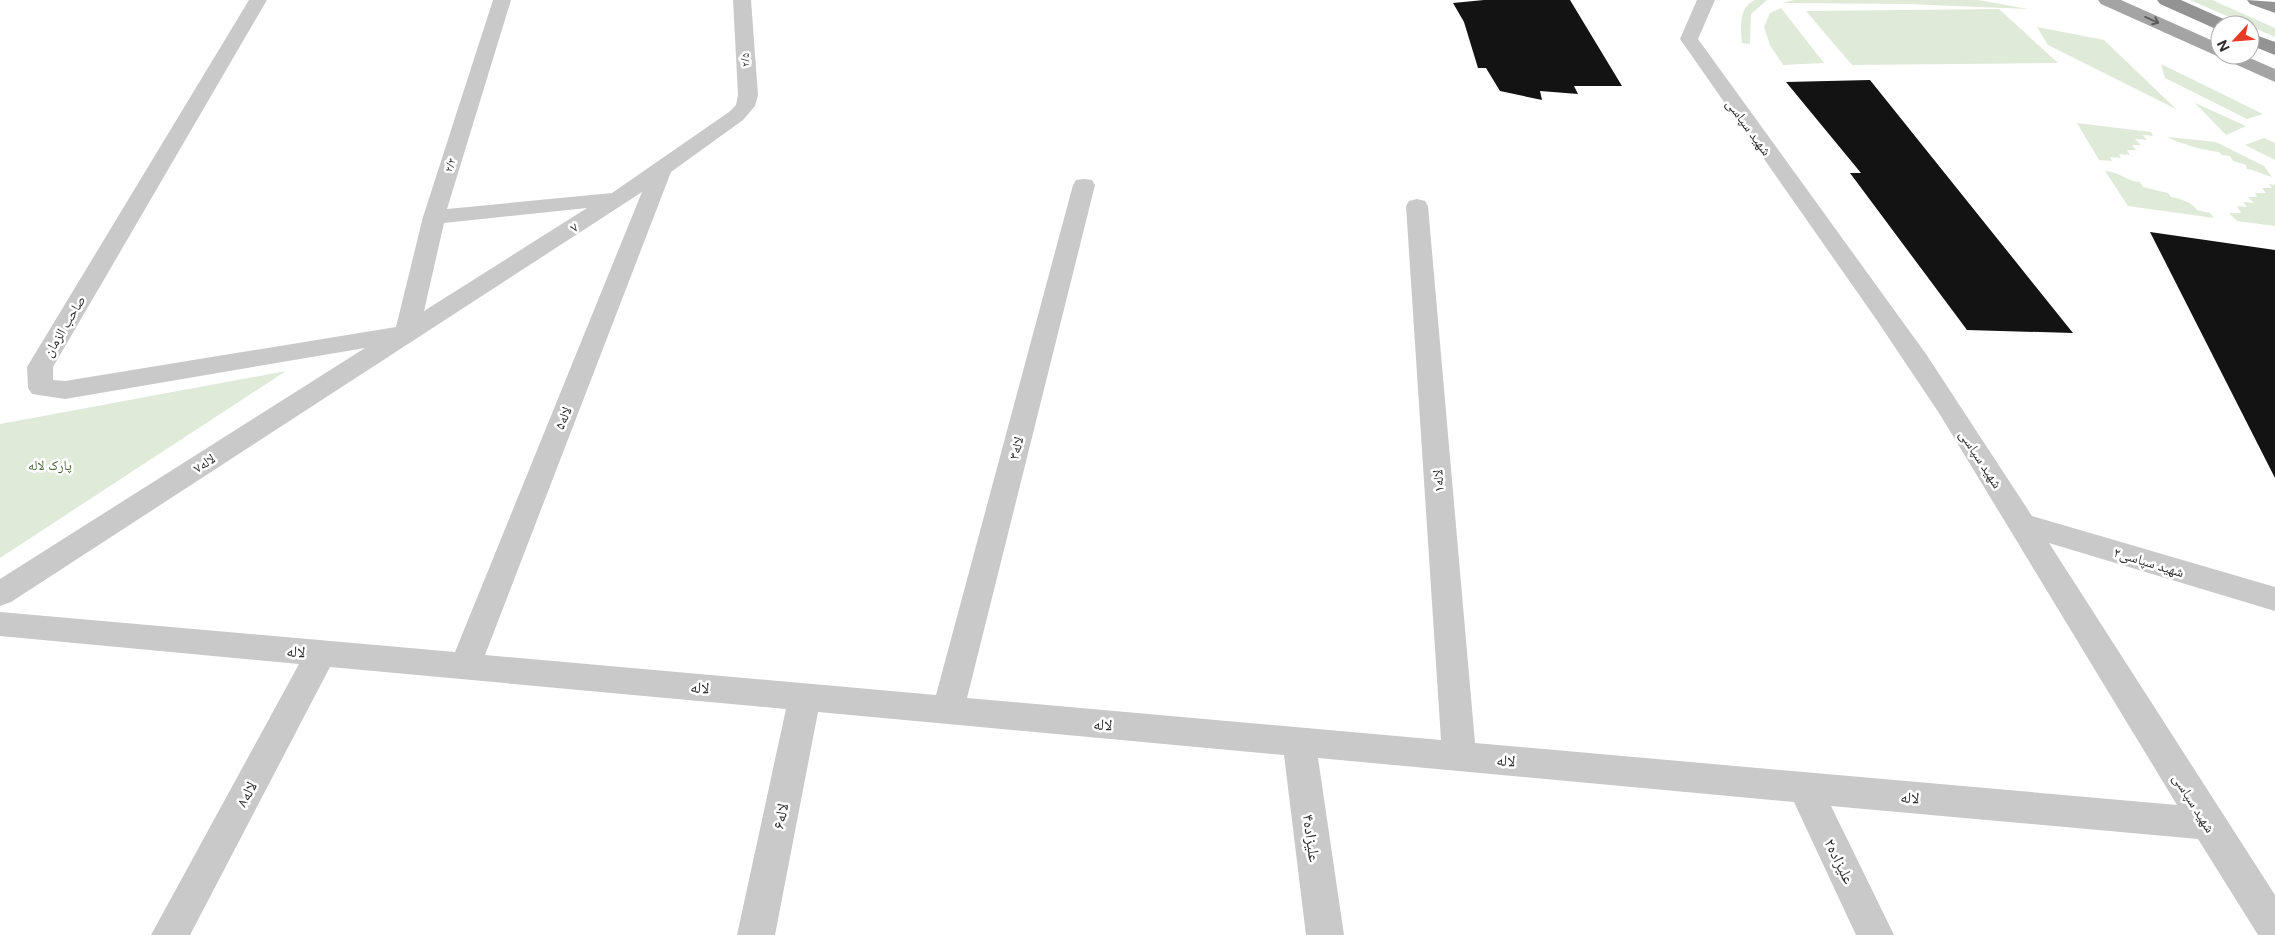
<svg xmlns="http://www.w3.org/2000/svg" width="2275" height="935" font-family="'Public Sans','Noto Naskh Arabic',sans-serif">
<style>
.green{fill:#e0ead9}
.building{fill:#131313}
.lines{fill:none;stroke-linecap:round;stroke-linejoin:round}
.minor{fill:#c9c9c9;fill-rule:evenodd}
.major{fill:#a4a4a4;fill-rule:evenodd}
.highway{fill:#939393;fill-rule:evenodd}
.oneway{stroke:#5c5c5c}
.labels{text-anchor:middle;stroke-width:5;stroke-linejoin:round;paint-order:stroke}
.far-street-label{font-size:11px;fill:#2c2c2c;stroke:#fff}
.street-label{font-size:14px;fill:#2c2c2c;stroke:#fff}
.park-label{font-size:14px;fill:#48683a;stroke:#fff}
.near-street-label{font-size:16px;fill:#2c2c2c;stroke:#fff}
</style>
<rect width="100%" height="100%" fill="#fff"/>
<g class="green">
<path d="M1755,0H1767L1751,14L1750,44L1742,43C1741,27 1738,8 1755,0Z"/>
<polygon points="1794,0 1978,0 2028,9 1908,4 1782,3"/>
<polygon points="2190,0 2212,0 2275,28 2275,37"/>
<polygon points="1781,8 1824,63 1783,65 1770,45 1764,27 1770,13"/>
<polygon points="1999,9 2058,63 1852,65 1806,11"/>
<polygon points="2037,27 2104,40 2176,109 2048,45"/>
<polygon points="2161,64 2263,114 2247,119 2165,78"/>
<polygon points="2195,103 2246,126 2226,135"/>
<polygon points="2077,123 2151,132 2153,136 2143,135 2147,140 2135,139 2141,145 2132,145 2136,150 2127,150 2130,155 2119,154 2121,158 2110,157 2112,161 2099,160"/>
<path d="M2168,137L2216,142L2264,166L2272,177C2263,175 2256,170 2247,169L2246,165L2233,161L2230,156L2222,155L2219,152C2208,151 2176,143 2168,137Z"/>
<polygon points="2264,138 2275,143 2275,160 2245,145"/>
<path d="M2105,171C2118,171 2128,182 2140,182L2143,187L2168,193L2171,197C2179,198 2193,203 2197,210L2210,213L2214,218L2128,206Z"/>
<polygon points="2269,184 2275,185 2275,226 2237,221 2229,213 2241,213 2237,206 2247,207 2243,202 2254,203 2248,197 2257,197 2255,193 2266,193 2262,188 2272,188"/>
<polygon points="286,371 0,558 0,424"/>
</g>
<g class="building">
<polygon points="1484,0 1570,0 1622,86 1574,86 1578,94 1540,91 1542,100 1500,91 1486,68 1478,68 1464,22 1453,3"/>
<polygon points="1870,80 2073,333 1967,330 1850,173 1861,173 1786,82"/>
<polygon points="2150,232 2275,250 2275,478"/>
</g>
<g class="lines">
<path class="minor" d="M249,0H267L53,367V380L65,381L396,327L423,217L493,0H511L447,209L612,193L729,112L736,105L738,95L733,0H751L758,95L755,106L743,120L671,172L485,655L936,695L1073,185L1076,180L1084,179L1092,180L1095,185L967,698L1441,740L1406,206L1409,201L1417,199L1425,201L1428,206L1475,743L2177,805L1939,413L1876,319L1680,39L1697,0H1715L1698,39L1926,354L2032,516L2275,587V611L2049,543L2275,895V935H2258L2198,839L1831,806L1894,935H1856L1794,802L1318,758L1344,935H1306L1284,755L818,712L775,935H737L786,709L330,667L190,935H151L299,664L0,636V612L455,652L642,192L11,602L0,606V579L365,348L65,399L32,394L28,388L27,367ZM587,208L424,311L444,223Z"/>
<polygon class="major" points="2098,0 2121,0 2220,44 2220,55 2243,55 2275,69 2275,82 2101,4"/>
<g class="highway">
<polygon points="2157,0 2181,0 2228,21 2231,25 2220,25 2220,30 2216,29 2160,4"/>
<polygon points="2247,0 2275,2 2275,13 2250,4"/>
<polygon points="2250,33 2275,42 2275,55 2250,45"/>
</g>
</g>
<defs><path id="oneway-shaft" d="M-6 0H5M1.5-3L5.5 0L1.5 3" fill="none" stroke-width="1.6" stroke-linecap="round" stroke-linejoin="round" transform="scale(1.25)"/></defs>
<use class="oneway" href="#oneway-shaft" transform="translate(2152 20) rotate(24)"/>
<g class="labels">
<g class="far-street-label">
<text transform="translate(745 60) rotate(-93)" y="4">۲/۵</text>
<text transform="translate(450 165) rotate(-73)" y="4">۲/۳</text>
</g>
<g class="street-label">
<text transform="translate(1749 127) rotate(54)" y="5">شهید سپاسی</text>
<text transform="translate(574 227) rotate(-33)" y="5">۷</text>
<text transform="translate(64 326) rotate(-59)" y="5">صاحب الزمان</text>
<text transform="translate(563 418) rotate(-68)" y="5">لاله۵</text>
<text transform="translate(1016 448) rotate(-76)" y="5">۳لاله</text>
<text transform="translate(1981 459) rotate(57)" y="5">شهید سپاسی</text>
<text transform="translate(204 463) rotate(-33)" y="5">لاله۷</text>
<text transform="translate(1438 481) rotate(-94)" y="5">۱لاله</text>
<text transform="translate(2149 562) rotate(17)" y="5">شهید سپاسی۲</text>
<text transform="translate(2194 803) rotate(58)" y="5">شهید سپاسی</text>
</g>
<g class="park-label">
<text x="50" y="470">پارک لاله</text>
</g>
<g class="near-street-label">
<text transform="translate(296 651) rotate(5)" y="6">لاله</text>
<text transform="translate(700 687) rotate(5)" y="6">لاله</text>
<text transform="translate(1103 724) rotate(5)" y="6">لاله</text>
<text transform="translate(1506 760) rotate(5)" y="6">لاله</text>
<text transform="translate(246 794) rotate(-62)" y="6">لاله۸</text>
<text transform="translate(1910 797) rotate(5)" y="6">لاله</text>
<text transform="translate(780 816) rotate(-78)" y="6">۶لاله</text>
<text transform="translate(1312 838) rotate(82)" y="6">علیزاده۴</text>
<text transform="translate(1840 861) rotate(64)" y="6">علیزاده۲</text>
</g>
</g>
<g transform="translate(2235 40) rotate(244)"><circle r="24" fill="#ffffff" stroke="#ababab"/>
<path d="M0-4L9 19L0 12L-9 19Z" fill="#e73b2a"/>
<text y="-8" font-size="14" font-weight="bold" text-anchor="middle" fill="#2c2c2c">N</text>
</g>
</svg>
